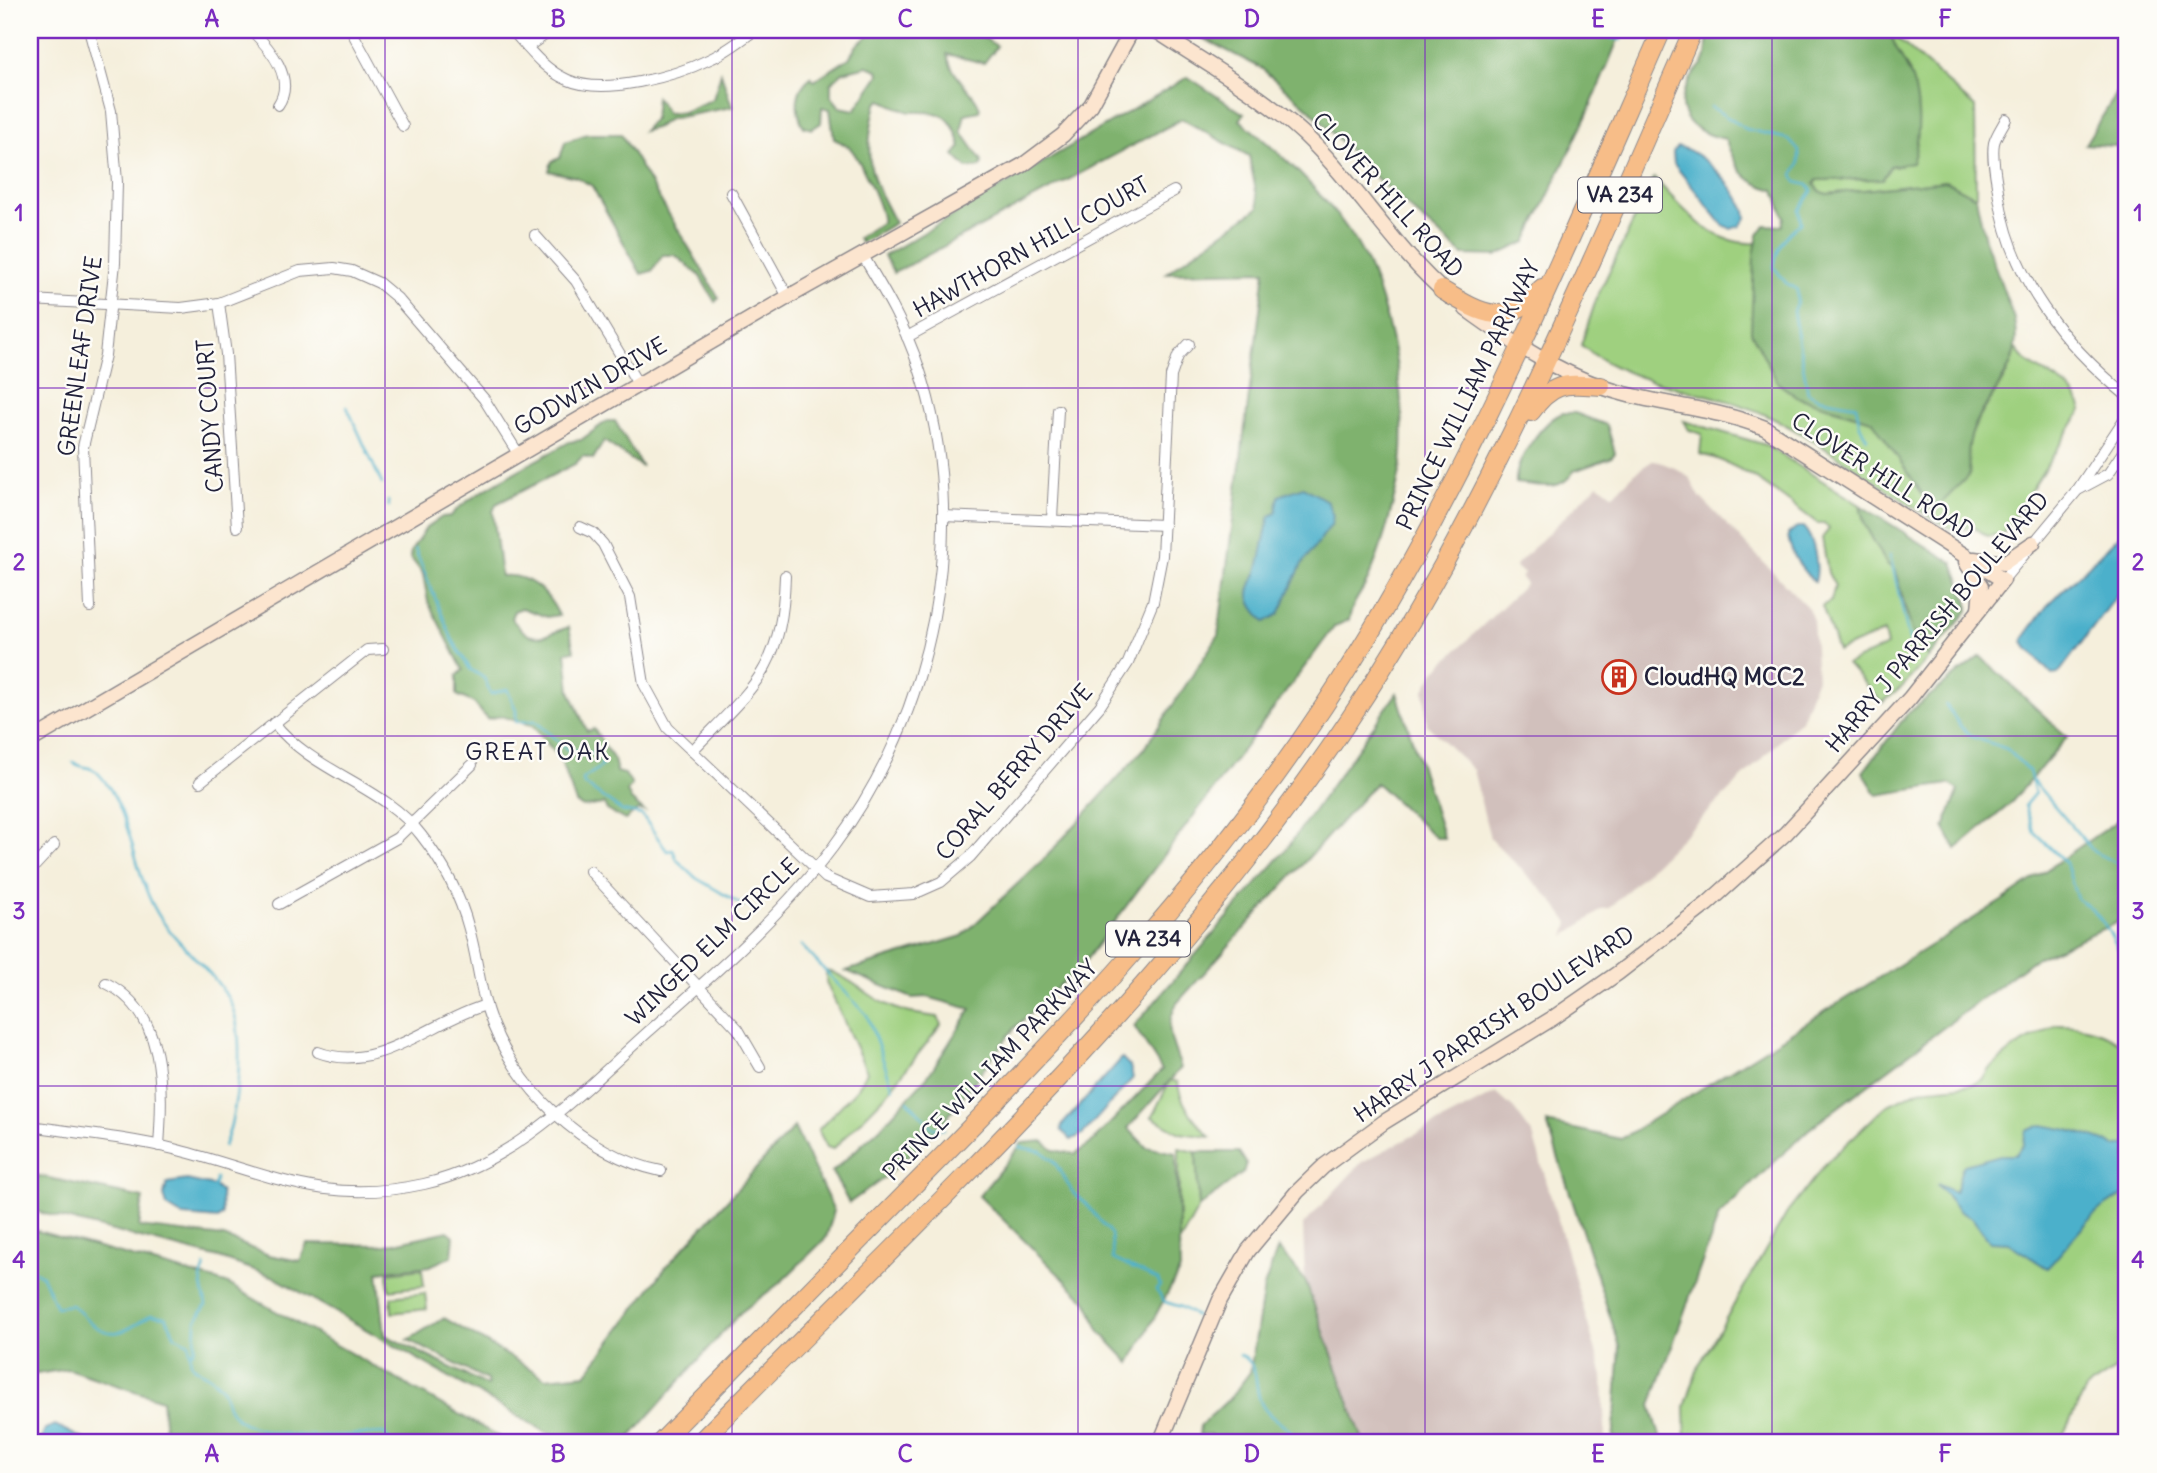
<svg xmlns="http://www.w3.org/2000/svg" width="2157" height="1473" font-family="Delius,sans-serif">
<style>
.industrial{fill:#d1c0bc}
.green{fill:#9fd07f;stroke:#60795d;stroke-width:2}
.forest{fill:#7fb26e;stroke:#506a54;stroke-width:2;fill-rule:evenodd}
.water{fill:#4bb0cb;stroke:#366983;stroke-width:2}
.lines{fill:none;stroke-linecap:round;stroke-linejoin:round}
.stream{stroke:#4bb0cb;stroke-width:2.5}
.street-casing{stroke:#8c888c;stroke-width:12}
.secondary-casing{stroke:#8c888c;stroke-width:17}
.highway-casing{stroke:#8c888c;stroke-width:20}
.street{stroke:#fff;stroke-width:10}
.secondary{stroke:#fce5cf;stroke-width:14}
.highway{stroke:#f7bd88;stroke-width:18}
.grid{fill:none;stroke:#7b2cbf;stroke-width:2;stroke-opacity:0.55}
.labels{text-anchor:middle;stroke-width:5;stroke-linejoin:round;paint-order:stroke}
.shield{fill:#fdfcf7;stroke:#646373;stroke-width:2}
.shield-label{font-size:21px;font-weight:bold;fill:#22223b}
.street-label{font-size:23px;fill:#22223b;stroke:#fdfcf7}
.poi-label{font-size:23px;font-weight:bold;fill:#22223b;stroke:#fdfcf7;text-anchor:start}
.neighbourhood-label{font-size:24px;letter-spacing:2px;fill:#22223b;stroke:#fdfcf7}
.neatline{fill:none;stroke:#7b2cbf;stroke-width:2.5}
.grid-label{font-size:23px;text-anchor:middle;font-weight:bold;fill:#7b2cbf}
</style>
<rect width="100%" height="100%" fill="#fdfcf7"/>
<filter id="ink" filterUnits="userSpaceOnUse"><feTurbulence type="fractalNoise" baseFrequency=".0143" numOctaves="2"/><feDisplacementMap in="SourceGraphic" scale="14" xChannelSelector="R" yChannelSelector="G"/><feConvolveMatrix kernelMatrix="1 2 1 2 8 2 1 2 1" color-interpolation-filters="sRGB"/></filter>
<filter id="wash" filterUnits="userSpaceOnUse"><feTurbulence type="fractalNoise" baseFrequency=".00686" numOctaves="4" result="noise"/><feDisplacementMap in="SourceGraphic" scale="28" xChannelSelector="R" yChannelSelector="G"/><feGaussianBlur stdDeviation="1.57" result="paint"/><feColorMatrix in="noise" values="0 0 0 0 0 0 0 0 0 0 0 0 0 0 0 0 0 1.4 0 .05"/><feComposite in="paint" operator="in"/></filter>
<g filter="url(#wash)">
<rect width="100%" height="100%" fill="#f5efdc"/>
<g class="industrial">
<polygon points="1654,460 1675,468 1690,478 1700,497 1808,608 1813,620 1817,678 1801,720 1610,908 1603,909 1565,936 1569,923 1551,899 1490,838 1473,770 1427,725 1424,690 1434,672 1526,584 1521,578 1524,574 1515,566 1598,484 1613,495 1637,471"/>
<polygon points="1496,1093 1514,1109 1533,1135 1603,1376 1605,1443 1364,1443 1305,1280 1303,1225 1362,1162"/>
</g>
<g class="green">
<polygon points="1890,32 1975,107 1976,197 1946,181 1827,194 1819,191 1814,184 1817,180 1883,179 1890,166 1901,166 1910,72 1896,51"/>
<path d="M1654,178C1684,209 1710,246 1757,243L1751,332L1834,409L1872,420L1883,434L1966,455C1973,410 2010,386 2015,347C2029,375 2072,375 2082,410L2003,534L1987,536L1974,527L1954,530C1889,497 1834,447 1768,416C1708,387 1633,389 1581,345L1597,297Z"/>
<path d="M1684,421L1766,445L1860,505L1865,525L1886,563L1895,570L1902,603L1920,647L1929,657L1903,686L1882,703L1847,664L1887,646L1884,632L1838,651L1822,606L1831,601L1835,586L1828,573L1822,538L1829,529L1824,523H1817C1782,497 1744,464 1700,454L1702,434L1689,430Z"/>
<path d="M826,971C840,971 869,996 884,1003C904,1014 917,1014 938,1017L941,1025L884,1097L833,1149L827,1147L818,1130L858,1088L867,1072L826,982Z"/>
<path d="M2056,1025C2081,1025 2105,1030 2124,1046L2127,1040V1362L2086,1389L2059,1443H1686L1685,1407L1699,1365L1787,1213L1827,1162L1886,1106L1919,1090L1971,1085L1983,1079L1989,1069L2016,1047Z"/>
<path d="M1170,1080L1178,1082C1180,1105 1195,1120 1210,1137L1180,1133L1152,1117Z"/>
<polygon points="1179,1148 1196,1152 1199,1207 1179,1243"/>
<polygon points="422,1269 424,1286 389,1290 388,1273"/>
<polygon points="425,1293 427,1309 392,1313 391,1297"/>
</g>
<g class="forest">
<path d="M875,30H971L997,46L984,63L947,54C952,80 979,94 980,111L965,114L961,131L982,161L981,167L967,168L954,155L961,147C952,115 944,111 912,112C904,112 890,103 881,100L876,104C862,158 870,177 895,223L861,243L858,238L882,222C884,211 858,155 849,147C845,144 838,141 834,139L830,109L822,107L821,123L812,129L804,127C794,109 795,89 811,77L814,81L849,58L857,45ZM867,66L878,70L879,75L855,110L840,107L831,96V83L843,72Z"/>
<polygon points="1187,30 1220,30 1226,33 1229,30 1239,35 1241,30 1622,30 1587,115 1526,242 1496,256 1463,255 1380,182 1309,109 1261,68"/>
<path d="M1712,30H1890C1893,46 1901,56 1908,70C1921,95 1921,138 1912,163L1890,166L1883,179L1817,180L1814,184L1819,191L1827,194L1946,181L1976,197L1985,239L2014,319C2028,386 1956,406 1970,474L1934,511L1872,420L1797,397L1778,383L1751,332L1754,255L1758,235L1765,225L1782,226L1784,217L1775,190C1743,183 1737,168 1725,139C1687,131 1668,110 1694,74C1697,69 1702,66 1704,61C1710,50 1703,40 1712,30Z"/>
<polygon points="721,73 732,107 669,119 655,128 643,131 654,119 656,97 667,113 683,112 713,99"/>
<path d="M1188,77L1244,114L1240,120C1282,155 1320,189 1351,234C1390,290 1414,420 1397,486C1390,516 1382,549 1369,577C1362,594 1352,601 1349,620L1335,626L1086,960L1013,1030L940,1127L884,1178L849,1203L832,1172L882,1126L928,1076L971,1009L927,997L912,998L846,971L962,936L1046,857L1144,749L1218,636L1265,271L1166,273L1259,207L1249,156L1182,119L894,273L884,256Z"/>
<polygon points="2127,77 2127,147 2085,144"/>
<polygon points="587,134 621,134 719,298 715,302 699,275 675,255 663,255 652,271 641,274 592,186 576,177 549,171 552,161 560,158 565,142"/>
<path d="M1563,413H1575L1607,425L1615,453L1611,458L1574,471C1561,493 1538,485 1516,483C1514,462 1543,420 1563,413Z"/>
<path d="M607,421H615L642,467L604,441L593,459L583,456L575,464L496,504L493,512L501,576C529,573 547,591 559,615L547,617L522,608L514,611L511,618C533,646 538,637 569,627L574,651L566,652L570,691L587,731L594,729L614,760L617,772L625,774L632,785L627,791L631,800L644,811L638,810L625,820L607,810L604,804L583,807L576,803L561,760L533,726L501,716L487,719L474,703L457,695V676L463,670L428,602L423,574L410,557L411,551L426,528L442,517L451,516C462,498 546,456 569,442L581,440Z"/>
<polygon points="1860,505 1953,563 1968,602 1968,611 1929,657 1920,647 1912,631 1895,570 1886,563 1865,525"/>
<polygon points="1980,656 2067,737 2010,804 1956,849 1944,827 1959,790 1949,784 1877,795 1863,772 1908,713"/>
<path d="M1397,693L1444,838H1436L1376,783L1177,1003C1163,1030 1172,1041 1181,1068L1128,1128L1146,1147L1176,1153L1180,1270L1130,1363L1100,1332L1087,1302L979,1196L1022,1143L1043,1141L1054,1150L1075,1154L1090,1144L1162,1070L1134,1026L1285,851Z"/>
<polygon points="2127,814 2127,918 2033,960 1808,1130 1719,1215 1651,1405 1662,1443 1613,1443 1620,1347 1547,1123 1621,1139 2003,900"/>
<polygon points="794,1127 834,1211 826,1238 781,1282 740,1313 625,1443 558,1439 272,1276 219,1258 30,1210 30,1174 143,1198 139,1227 224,1237 269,1255 300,1261 307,1244 386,1245 448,1231 454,1236 452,1256 430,1266 378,1272 385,1335 488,1386 487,1380 408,1340 444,1318 546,1378 586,1374 667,1266"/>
<polygon points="1196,1152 1239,1152 1246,1163 1243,1173 1199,1207"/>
<polygon points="30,1229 226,1283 510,1443 166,1443 162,1400 68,1369 30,1375"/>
<polygon points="1278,1248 1305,1280 1364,1443 1216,1443 1211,1434 1199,1435 1200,1426 1231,1397 1250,1372 1264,1287"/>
</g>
<g class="water">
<path d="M1677,147C1698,146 1747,197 1746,218L1740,226L1731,229L1722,224L1674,164L1673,152Z"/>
<path d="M1303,487L1327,501L1333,516L1331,525L1302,564L1279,614L1265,622C1258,614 1249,605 1249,594C1249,585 1256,577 1258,568C1263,550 1265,531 1270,516L1276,513L1279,496Z"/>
<path d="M1797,527H1803C1815,539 1819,567 1815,582C1802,572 1789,551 1788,534Z"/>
<polygon points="2123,532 2127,532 2127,582 2058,674 2052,675 2024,644 2023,639 2047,606"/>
<polygon points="1122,1058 1130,1066 1133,1078 1083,1134 1071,1140 1061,1130 1062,1125"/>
<path d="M2042,1125C2061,1128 2100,1136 2115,1147L2127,1144V1194C2094,1205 2071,1244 2047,1268L2008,1243L1990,1242L1972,1218L1960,1212L1937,1184L1954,1192C1960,1184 1958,1174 1964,1165L2000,1155H2015L2023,1145L2026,1131Z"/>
<polygon points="187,1180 214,1186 221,1192 222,1215 218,1219 183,1216 167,1206 164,1195 167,1183"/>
<polygon points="55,1425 91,1443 40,1443 45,1429"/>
</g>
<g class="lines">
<g class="stream">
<polyline points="1603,30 1611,38 1621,40"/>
<path d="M1711,107L1746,129L1788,139L1799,151V164L1793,175L1796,182L1808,185L1812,191L1799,210L1801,223C1784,235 1778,246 1774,267L1786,283L1797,289V303L1793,311L1808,393L1818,398L1856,405L1860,426L1867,438"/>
<polyline points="347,407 382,484"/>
<polyline points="388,501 389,506"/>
<polyline points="415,549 452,639 470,669 484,678 491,694 507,689 516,710 516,722 535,721 567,749 601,755 602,766 583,779 584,784 622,811 642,815 667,851 673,850 677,860 696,878 744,906"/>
<polyline points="1890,555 1910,643"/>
<path d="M1946,705L1961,727L1973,737L2007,749L2029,771L2035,793L2025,805L2034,832L2066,863L2077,899C2103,913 2114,940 2127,966"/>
<path d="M73,762C80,768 90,766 97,772C132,808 132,868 155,909C173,943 211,967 229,1000C247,1032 238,1114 224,1146"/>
<polyline points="2034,782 2094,852 2127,868"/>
<polyline points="801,945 867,1015 893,1088"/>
<polyline points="908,1101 933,1128 944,1129"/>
<polyline points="1019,1147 1041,1151 1054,1161 1073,1193 1085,1203 1111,1234 1113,1259 1158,1280 1160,1286 1156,1290 1165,1302 1181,1307 1196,1316"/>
<polyline points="214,1186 216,1178"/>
<path d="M30,1268L42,1276L56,1307L71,1305C81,1311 88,1323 98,1328C119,1340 134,1325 151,1315L166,1317L175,1336L189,1343L191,1364C199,1372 215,1378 221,1387C228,1399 226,1411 239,1420C270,1442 347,1435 384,1433L391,1443"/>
<polyline points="192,1352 195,1347 196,1321 206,1305 201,1279 205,1266"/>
<path d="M1239,1355C1261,1363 1253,1385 1261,1403C1269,1421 1291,1424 1298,1443"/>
</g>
</g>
</g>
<g filter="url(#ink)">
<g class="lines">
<g class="street-casing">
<g id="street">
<polyline points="89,30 111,111 117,182 115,263 105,355 83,447 90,607"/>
<path d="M251,30C270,48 296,79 278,105"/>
<polyline points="351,30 403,126"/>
<path d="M512,30C529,49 544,70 568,80C604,96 676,76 710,59C726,52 741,40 755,30"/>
<polyline points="527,47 552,30"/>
<path d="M2006,119C2002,127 1996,135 1994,143C1991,158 1997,182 1999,197C2012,281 2064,344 2127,396"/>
<polyline points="731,193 788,297"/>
<polyline points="535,235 576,281 638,384"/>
<polyline points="30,300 181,308 219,303 300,271 334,268 352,271 379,283 397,298 484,399 519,455"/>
<polyline points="219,303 226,354 237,527"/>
<polyline points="907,337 1174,191"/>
<polyline points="2076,491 2108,474 2127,446"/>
<polyline points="943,516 1164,525"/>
<polyline points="1052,519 1058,410"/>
<polyline points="580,527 593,533 603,544 630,597 644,684 668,728 826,878 870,897 914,894 941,882 970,857 1100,706 1128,663 1153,602 1162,556 1171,376 1178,356 1189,344"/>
<polyline points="2003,580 2076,492 2127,415"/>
<path d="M274,723C314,773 383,785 421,835C443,863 460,895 469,929C477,956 479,985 488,1012C512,1086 585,1156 661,1171"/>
<path d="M692,751C754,686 782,670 785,576"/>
<polyline points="200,782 367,650 383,649"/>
<polyline points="30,871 54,845"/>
<polyline points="590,871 738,1029 760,1067"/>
<polyline points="279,904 397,838 472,765"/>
<path d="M106,983C166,1013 163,1088 159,1146"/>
<path d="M318,1052C377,1075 432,1020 486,1005"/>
<path d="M30,1126C79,1133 130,1138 178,1150C270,1174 324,1206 424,1184C516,1163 581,1092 649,1031C713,975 782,915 833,847C933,714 973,528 919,368C906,328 885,292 863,256"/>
</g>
</g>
<g class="secondary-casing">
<g id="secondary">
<path d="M1155,30C1209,66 1269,98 1315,145C1362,193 1398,253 1450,297"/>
<polyline points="1974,559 2004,563 2033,543"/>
<polyline points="1966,562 1981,586 1979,610"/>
<polyline points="30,741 788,297 1023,165 1063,135 1091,105 1132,30"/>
<path d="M1160,1443L1220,1300L1248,1251L1297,1192L1324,1166L1384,1122L1553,1018L1618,973L1707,904L1786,833L1910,698L2003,580L1765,428C1720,410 1672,406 1625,394C1567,379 1514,344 1466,309"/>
</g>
</g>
<g class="highway-casing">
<g id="highway">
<path d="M1442,290C1482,314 1507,330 1542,288"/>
<path d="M1531,412C1553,381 1566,384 1601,386"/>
<path d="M660,1443C744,1358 828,1272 913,1186C1062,1035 1207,883 1324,706C1464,494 1560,261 1662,30"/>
<path d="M699,1443C927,1212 1168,991 1349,720C1493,505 1589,265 1693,30"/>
</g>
</g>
<use href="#street" class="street"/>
<use href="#secondary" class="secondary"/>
<use href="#highway" class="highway"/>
</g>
</g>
<path class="grid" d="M385,30V1443M732,30V1443M1078,30V1443M1425,30V1443M1772,30V1443M30,388H2127M30,736H2127M30,1086H2127"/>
<defs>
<g id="building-ring" transform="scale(1.75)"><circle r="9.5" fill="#fdfcf7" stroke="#c8321e" stroke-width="1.5"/><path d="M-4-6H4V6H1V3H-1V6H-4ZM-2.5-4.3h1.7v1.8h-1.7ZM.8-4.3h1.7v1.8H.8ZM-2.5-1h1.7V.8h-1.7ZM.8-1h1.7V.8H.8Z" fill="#c8321e"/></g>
</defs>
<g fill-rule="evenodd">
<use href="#building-ring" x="1619" y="677"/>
</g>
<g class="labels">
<g class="shield">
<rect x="1578" y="177.5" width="84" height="35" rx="5"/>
<rect x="1106" y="921.5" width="84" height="35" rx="5"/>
</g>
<g class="shield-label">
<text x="1620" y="202">VA 234</text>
<text x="1148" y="946">VA 234</text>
</g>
<g class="street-label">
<text transform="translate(1388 195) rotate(48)" y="8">CLOVER HILL ROAD</text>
<text transform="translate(1031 247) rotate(-29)" y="8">HAWTHORN HILL COURT</text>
<text transform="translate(80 356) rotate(-82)" y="8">GREENLEAF DRIVE</text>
<text transform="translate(590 386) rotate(-30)" y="8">GODWIN DRIVE</text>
<text transform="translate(1468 395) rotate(-64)" y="8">PRINCE WILLIAM PARKWAY</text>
<text transform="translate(210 416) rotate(-94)" y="8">CANDY COURT</text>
<text transform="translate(1883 476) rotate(33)" y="8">CLOVER HILL ROAD</text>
<text transform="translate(1937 622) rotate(-50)" y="8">HARRY J PARRISH BOULEVARD</text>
<text transform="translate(1014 772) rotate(-49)" y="8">CORAL BERRY DRIVE</text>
<text transform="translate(712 942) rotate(-44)" y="8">WINGED ELM CIRCLE</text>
<text transform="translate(1494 1024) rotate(-34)" y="8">HARRY J PARRISH BOULEVARD</text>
<text transform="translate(990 1070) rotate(-46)" y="8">PRINCE WILLIAM PARKWAY</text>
</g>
<g class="poi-label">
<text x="1644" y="685">CloudHQ MCC2</text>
</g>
<g class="neighbourhood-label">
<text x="538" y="760">GREAT OAK</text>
</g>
</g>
<rect width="2157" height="1473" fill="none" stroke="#fdfcf7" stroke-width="77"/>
<rect x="38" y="38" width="2080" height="1396" class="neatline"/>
<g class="grid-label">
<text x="212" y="27">A</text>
<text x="558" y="27">B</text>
<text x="905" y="27">C</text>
<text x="1252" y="27">D</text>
<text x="1598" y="27">E</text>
<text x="1945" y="27">F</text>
<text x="19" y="221">1</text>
<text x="2138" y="221">1</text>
<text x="19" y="570">2</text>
<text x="2138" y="570">2</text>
<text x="19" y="919">3</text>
<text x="2138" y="919">3</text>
<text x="19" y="1268">4</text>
<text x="2138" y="1268">4</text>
<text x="212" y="1462">A</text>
<text x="558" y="1462">B</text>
<text x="905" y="1462">C</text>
<text x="1252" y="1462">D</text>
<text x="1598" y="1462">E</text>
<text x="1945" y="1462">F</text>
</g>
</svg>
